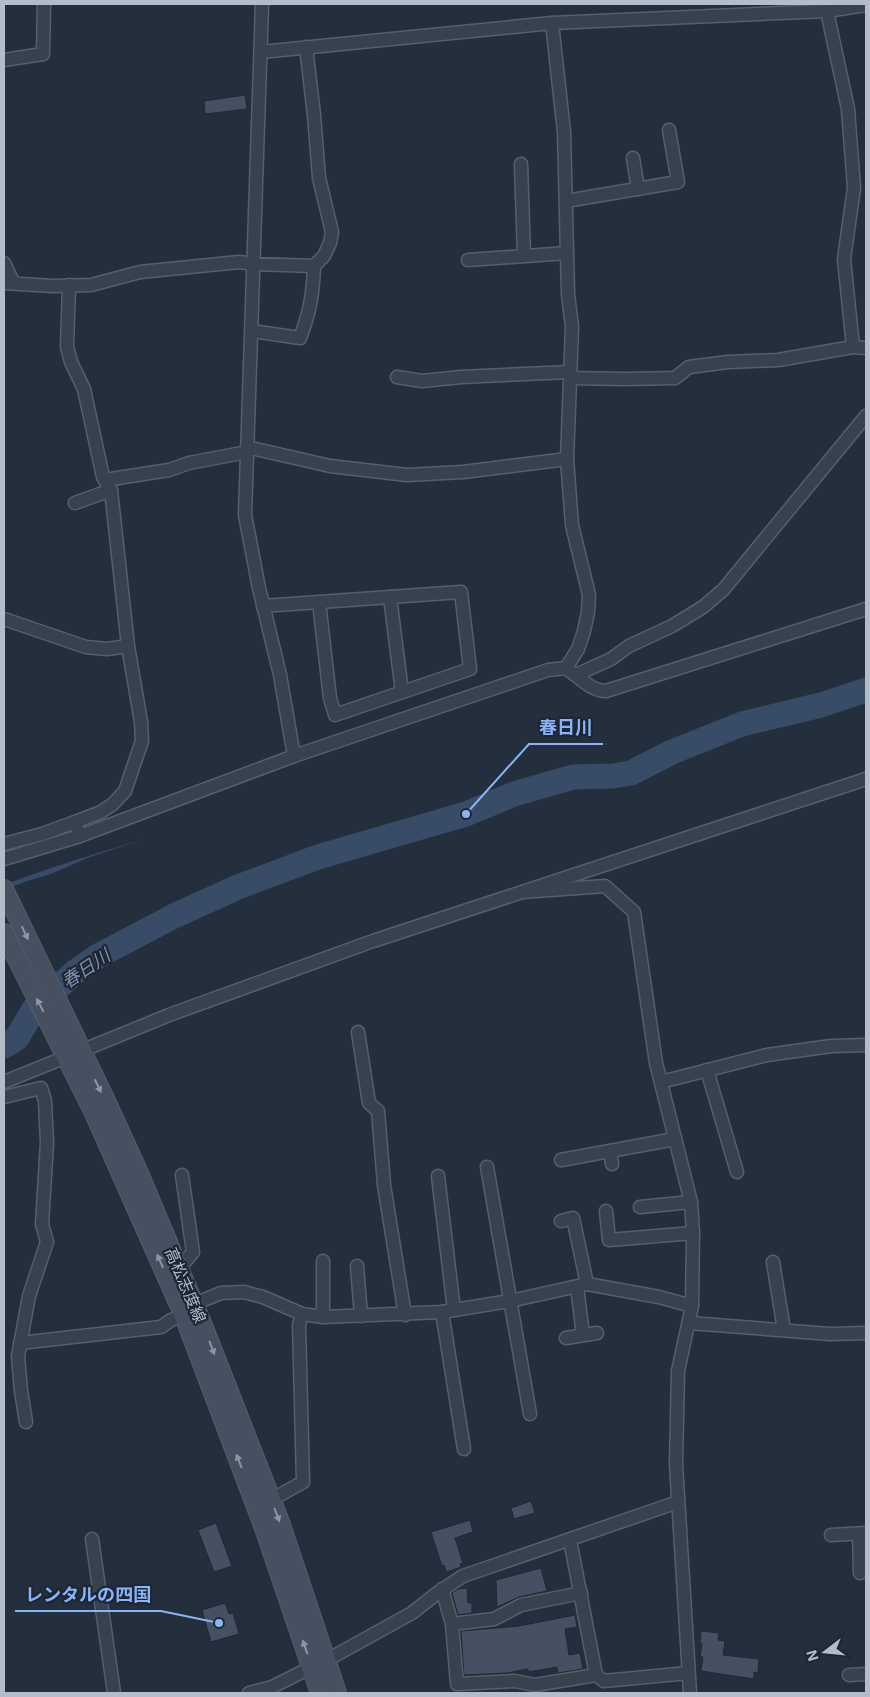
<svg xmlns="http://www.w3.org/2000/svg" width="870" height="1697" font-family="Inter,'Noto Sans JP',sans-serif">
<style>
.water{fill:#394c67}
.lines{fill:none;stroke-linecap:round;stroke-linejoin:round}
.river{stroke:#394c67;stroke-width:25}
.building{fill:#455162;stroke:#1f2835}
.minor-casing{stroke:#565f6c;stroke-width:15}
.secondary-casing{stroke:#565f6c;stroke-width:20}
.minor{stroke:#38414e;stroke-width:12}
.secondary{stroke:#465061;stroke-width:18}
.oneway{fill:#8e96a5}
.labels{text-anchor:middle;stroke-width:4.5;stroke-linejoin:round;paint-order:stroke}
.street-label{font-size:16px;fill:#b4bcc9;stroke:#1d2633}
.water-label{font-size:18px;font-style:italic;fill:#7c92b1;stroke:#1d2633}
.leader{fill:none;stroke:#8ab4f8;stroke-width:2}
.callout-dot{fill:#8ab4f8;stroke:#1d2633;stroke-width:2}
.callout-label{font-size:18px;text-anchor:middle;font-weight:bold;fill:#8ab4f8;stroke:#1d2633;stroke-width:4.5;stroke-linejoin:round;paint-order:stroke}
</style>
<rect width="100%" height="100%" fill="#242f3e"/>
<path class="water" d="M145,839L90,857L51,874L27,881L4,890V885C50,867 98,853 145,839Z"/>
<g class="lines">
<polyline class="river" points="4,1046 17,1038 34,1009 75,972 98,956 174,916 238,887 318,857 466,814 514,794 573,777 613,776 631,773 672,752 742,724 821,705 866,690"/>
</g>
<g class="building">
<polygon points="245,95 247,109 205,114 204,101"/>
<polygon points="531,1501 535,1513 514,1519 511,1508"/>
<polygon points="470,1520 473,1532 455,1538 463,1563 460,1564 461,1567 446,1572 444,1565 442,1566 431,1532"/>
<polygon points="216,1523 232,1566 214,1572 198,1530"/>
<polygon points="541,1568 547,1591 519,1597 497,1607 496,1580"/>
<polygon points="467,1588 468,1603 472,1603 472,1613 458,1615 452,1593 458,1589"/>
<polygon points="225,1603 229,1614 233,1613 239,1634 211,1642 202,1610"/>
<polygon points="575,1615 577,1627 565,1629 569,1655 580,1653 583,1669 558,1673 557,1667 528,1672 528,1669 507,1673 464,1675 461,1631 519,1626"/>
<polygon points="701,1631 719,1633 718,1640 725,1641 723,1655 759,1659 758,1673 754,1672 754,1679 701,1671 703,1657 700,1657 702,1644 700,1643"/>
</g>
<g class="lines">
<g class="minor-casing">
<g id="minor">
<polyline points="262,4 245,515 259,588 280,675 294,756"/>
<polyline points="827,11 848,109 854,188 844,259 853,347"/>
<polyline points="552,23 564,132 568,294 572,327 567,459 572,525 589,595 588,612 584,631 578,649 566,668"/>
<polyline points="261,52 552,23 827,11 866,5"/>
<polyline points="4,60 43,54 44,4"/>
<polyline points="633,158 638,189"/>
<polyline points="521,164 524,256"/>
<polyline points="566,201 678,182 669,130"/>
<polyline points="468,260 567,253"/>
<polyline points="4,263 13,282"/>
<polyline points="4,283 53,286 91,285 140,272 239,262 254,264 314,266"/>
<polyline points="69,285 67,347 71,362 84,389 103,477 111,490 128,646 141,722 142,741 125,791 113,804 101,812 75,822 80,836"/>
<path d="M252,331L300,338C310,312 313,294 314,266L324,256L330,243L332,232L319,178L314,115L306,47"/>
<polyline points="397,377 422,381 461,377 570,372"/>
<polyline points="570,378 626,379 675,378 689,367 728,362 778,360 853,347 866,348"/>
<polyline points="247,447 330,466 407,475 463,472 567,459"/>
<polyline points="105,480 169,470 189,463 247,452"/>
<polyline points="75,503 111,490"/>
<polyline points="390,597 402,692"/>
<polyline points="263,606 461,592 470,669 335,715 330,698 319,602"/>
<polyline points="4,619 86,647 107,649 128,646"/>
<polyline points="576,675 611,659 629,646 672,626 703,607 723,590 866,416"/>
<polyline points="4,844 42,834 75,822"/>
<path d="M4,859L80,836L294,756L548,670L566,668C579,677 591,691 606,691L866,609"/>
<polyline points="522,892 605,886 634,912 656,1063 691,1202 693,1233 692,1306 678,1371 676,1464 690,1693"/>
<polyline points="358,1032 369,1103 378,1111 384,1185 405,1315"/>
<polyline points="81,1051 169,1015 373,941 866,779"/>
<polyline points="707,1070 737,1172"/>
<polyline points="4,1082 66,1057"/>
<polyline points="661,1082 767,1055 831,1046 866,1045"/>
<polyline points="4,1097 41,1088 45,1101 47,1143 42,1224 47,1242 29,1296 18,1356 21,1391 26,1422"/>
<polyline points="610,1151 612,1164"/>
<polyline points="561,1160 675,1139"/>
<polyline points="487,1167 530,1414"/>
<polyline points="438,1176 454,1310"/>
<polyline points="640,1207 691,1202"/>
<polyline points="606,1211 609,1240 693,1233"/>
<polyline points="561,1221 573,1218 587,1284"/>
<polyline points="323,1261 323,1317"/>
<polyline points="773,1262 784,1330"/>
<polyline points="357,1266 361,1316"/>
<polyline points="180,1268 193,1252 182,1175"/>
<polyline points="577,1287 583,1335"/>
<polyline points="442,1312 464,1449"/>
<polyline points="690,1323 830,1334 866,1333"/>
<polyline points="566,1338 597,1333"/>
<polyline points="20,1343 161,1327 171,1320 189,1313 194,1304 221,1293 244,1292 263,1297 302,1314 323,1317 442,1312 510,1301 587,1284 659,1297 692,1306"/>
<polyline points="280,1495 303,1482 299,1325 302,1314"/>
<polyline points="859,1534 860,1573"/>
<polyline points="831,1535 866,1533"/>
<polyline points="92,1539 114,1693"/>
<polyline points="442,1589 452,1624 457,1684 515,1681 535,1685 596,1675 570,1540"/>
<polyline points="452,1624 494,1619 521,1605 581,1593"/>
<polyline points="596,1675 604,1681 688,1673"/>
<polyline points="849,1675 866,1674"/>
<polyline points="249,1693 272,1687 336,1655 412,1613 436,1594 463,1576 678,1502"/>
</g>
</g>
<g class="secondary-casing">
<g id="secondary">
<polyline points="4,889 108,1105 138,1171 202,1323 280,1522 337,1693"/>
<polyline points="4,933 93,1111 184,1316 264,1528 320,1693"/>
</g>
</g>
<use href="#minor" class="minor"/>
<use href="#secondary" class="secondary"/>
</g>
<defs><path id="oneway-solid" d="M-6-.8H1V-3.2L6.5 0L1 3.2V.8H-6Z" transform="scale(1.25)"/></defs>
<g class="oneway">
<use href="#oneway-solid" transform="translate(25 933) rotate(64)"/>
<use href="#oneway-solid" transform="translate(40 1005) rotate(-117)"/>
<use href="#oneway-solid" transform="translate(98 1086) rotate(64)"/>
<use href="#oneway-solid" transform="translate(160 1261) rotate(-114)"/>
<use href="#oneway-solid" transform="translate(212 1348) rotate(69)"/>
<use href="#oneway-solid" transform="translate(239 1461) rotate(-111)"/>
<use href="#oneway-solid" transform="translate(277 1515) rotate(69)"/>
<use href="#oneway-solid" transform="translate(305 1647) rotate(-109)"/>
</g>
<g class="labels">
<g class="street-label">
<text transform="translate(186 1285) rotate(67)" y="6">高松志度線</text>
</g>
<g class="water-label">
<text transform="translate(86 969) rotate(-34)" y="6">春日川</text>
</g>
</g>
<path class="leader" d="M466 814L529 744H603M219 1623L161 1611H15"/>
<g class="callout-dot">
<circle cx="466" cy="814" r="5"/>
<circle cx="219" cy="1623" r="5"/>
</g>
<g class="callout-label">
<text x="566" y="734">春日川</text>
<text x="88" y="1601">レンタルの四国</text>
</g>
<rect width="870" height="1697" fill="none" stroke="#b4bcc9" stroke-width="10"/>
<g transform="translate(825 1652) rotate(254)" stroke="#1d2633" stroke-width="4" paint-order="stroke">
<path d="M0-4L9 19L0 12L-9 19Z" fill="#b4bcc9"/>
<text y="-8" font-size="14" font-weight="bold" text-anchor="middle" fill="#b4bcc9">N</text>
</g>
</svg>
